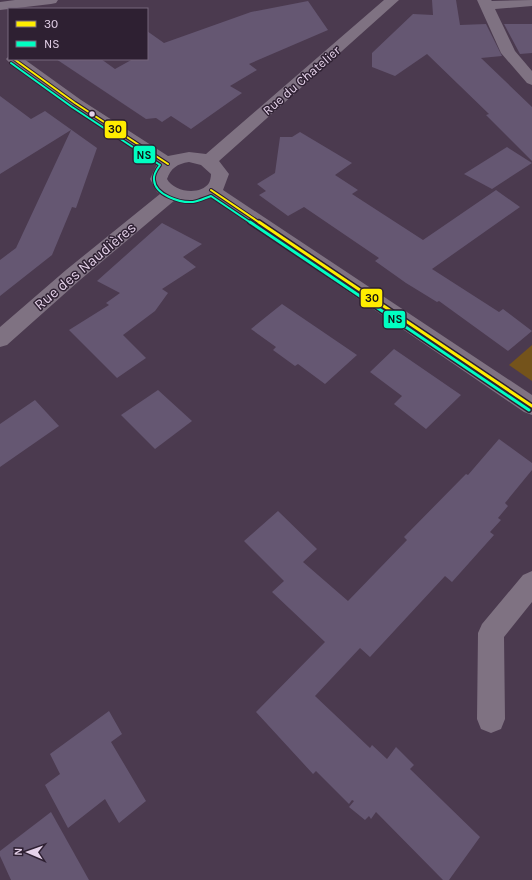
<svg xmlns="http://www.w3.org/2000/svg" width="532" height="880" font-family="Karla,sans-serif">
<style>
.green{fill:#74531b}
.building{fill:#655772}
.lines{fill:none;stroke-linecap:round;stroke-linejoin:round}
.street{fill:#7f7282;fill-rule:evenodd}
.secondary{fill:#7f7282;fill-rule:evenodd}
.bus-1-far1-casing{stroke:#2e2032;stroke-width:4}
.bus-1-casing{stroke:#2e2032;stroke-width:6}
.bus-2-far1-casing{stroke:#2e2032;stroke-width:4}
.bus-2-casing{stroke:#2e2032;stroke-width:6}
.bus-1-far1{stroke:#ffed00;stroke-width:2}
.bus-1{stroke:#ffed00;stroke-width:3}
.bus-2-far1{stroke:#00ffc2;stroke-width:2}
.bus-2{stroke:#00ffc2;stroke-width:3}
.bus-dot{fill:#e5d2ea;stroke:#2e2032;stroke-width:1.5}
.labels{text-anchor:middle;stroke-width:3;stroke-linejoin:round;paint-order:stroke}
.far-street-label{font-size:13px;fill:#e5d2ea;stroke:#2e2032}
.street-label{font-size:15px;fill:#e5d2ea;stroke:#2e2032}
.line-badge{stroke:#2e2032;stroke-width:1.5}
.pale-badge-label{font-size:11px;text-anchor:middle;font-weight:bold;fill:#111}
</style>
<rect width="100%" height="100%" fill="#4b3a4f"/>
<polygon class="green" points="532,345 532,381 509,365"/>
<g class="building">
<polygon points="432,0 456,0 460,25 486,24 502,56 481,58 532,107 532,161 486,115 489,114 427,54 395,76 372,67 372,53 413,14 433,15"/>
<polygon points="308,1 328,30 249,64 257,70 230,86 242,93 191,129 171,116 162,122 156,118 146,119 56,59 101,59 115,69 133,59 147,59 147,31 164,43 251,12"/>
<polygon points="504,24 532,24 532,53 520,54"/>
<polygon points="0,96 31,119 45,111 97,148 76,208 72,207 52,255 0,296 0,260 16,248 71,130 0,174"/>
<polygon points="300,132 352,163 335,175 358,190 352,194 423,240 496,190 520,207 432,269 499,312 503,309 532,331 508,351 439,301 437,302 406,283 375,261 379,258 304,207 288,216 259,195 266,191 257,184 275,173 280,137 292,137"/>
<polygon points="507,147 532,163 492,189 464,174"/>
<polygon points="162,223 202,244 183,257 196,267 162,289 168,293 155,311 123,335 146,358 117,378 69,330 109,305 106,303 120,293 97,281"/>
<polygon points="282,304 357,355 325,384 298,364 295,366 273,350 276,347 251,329"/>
<polygon points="394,349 461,395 426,429 394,404 402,396 370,372"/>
<polygon points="158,390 192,421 155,449 121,415"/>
<polygon points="35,400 59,426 0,467 0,424"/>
<polygon points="499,439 532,463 532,470 505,503 508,506 498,518 501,520 490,532 494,535 452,582 445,576 370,657 360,648 315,696 370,748 372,745 387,759 396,747 414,765 410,769 480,837 449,880 443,880 376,812 371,819 369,816 365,820 349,807 354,801 352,800 349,804 316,771 313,774 256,712 325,642 272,592 284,581 244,541 278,511 317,549 303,562 348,601 407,540 404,537 466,474 468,475"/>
<polygon points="109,711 122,734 111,742 146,801 119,823 105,799 68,828 45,785 60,774 50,754"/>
<polygon points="51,812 89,880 11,880 0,856 0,851"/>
</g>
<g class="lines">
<g class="street">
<polygon points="15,0 58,0 56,3 51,4 0,10 0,2"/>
<polygon points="477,0 491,0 492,1 532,0 532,6 495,9 515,51 532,71 532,85 527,83 501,53"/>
<polygon points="532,571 532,602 504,637 505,719 501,729 491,733 481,729 477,719 478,633 482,624 523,575"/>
</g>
<path class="secondary" d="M384,0H399L219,161L229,174L223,190L532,395V415L524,412L211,198C198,202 188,204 175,200L80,280L7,345L0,347V327L66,270L160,194L157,192L150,179L157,164L69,106L9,62L6,59L9,56V59H24L81,100L168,156L189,152L206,154ZM189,162L201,165L211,174C211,177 210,181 209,183C200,196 174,192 167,179C171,168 177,164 189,162Z"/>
<g class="bus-1-far1-casing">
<g id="bus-1-far1">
<polyline points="14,59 75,103 168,164"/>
<polyline points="211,190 260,223"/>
</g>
</g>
<g class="bus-1-casing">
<polyline id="bus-1" points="259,222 532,406"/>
</g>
<g class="bus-2-far1-casing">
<path id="bus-2-far1" d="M11,63L72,107L160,165C157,169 153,174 154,180C155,195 180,203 193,202C199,201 205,198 211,196L251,223"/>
</g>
<g class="bus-2-casing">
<polyline id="bus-2" points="250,222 529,410"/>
</g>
<use href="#bus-1-far1" class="bus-1-far1"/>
<use href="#bus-1" class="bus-1"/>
<use href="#bus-2-far1" class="bus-2-far1"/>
<use href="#bus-2" class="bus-2"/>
</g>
<circle class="bus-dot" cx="92" cy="114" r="3.5"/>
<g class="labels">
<g class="far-street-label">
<text transform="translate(301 80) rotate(-41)" y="5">Rue du Chatelier</text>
</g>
<g class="street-label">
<text transform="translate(85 266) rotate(-40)" y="5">Rue des Naudières</text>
</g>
</g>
<g class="line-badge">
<rect x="104" y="120" width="23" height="19" rx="4" fill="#ffed00"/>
<rect x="133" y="145" width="23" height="19" rx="4" fill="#00ffc2"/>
<rect x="360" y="288" width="23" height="20" rx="4" fill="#ffed00"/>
<rect x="383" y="310" width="23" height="19" rx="4" fill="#00ffc2"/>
</g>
<g class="pale-badge-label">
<text x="115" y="133">30</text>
<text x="144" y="159">NS</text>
<text x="372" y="302">30</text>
<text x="395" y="323">NS</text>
</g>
<rect x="8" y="8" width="140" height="52" fill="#2e2032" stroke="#77677c"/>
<rect x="16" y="21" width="20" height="6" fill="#ffed00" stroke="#77677c"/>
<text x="44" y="28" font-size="12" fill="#e5d2ea">30</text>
<rect x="16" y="41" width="20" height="6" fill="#00ffc2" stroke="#77677c"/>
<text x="44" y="48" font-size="12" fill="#e5d2ea">NS</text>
<g transform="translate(28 852) rotate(272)" stroke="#2e2032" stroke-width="3" paint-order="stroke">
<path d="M0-3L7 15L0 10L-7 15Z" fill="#e5d2ea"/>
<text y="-6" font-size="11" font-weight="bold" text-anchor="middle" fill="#e5d2ea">N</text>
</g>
</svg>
